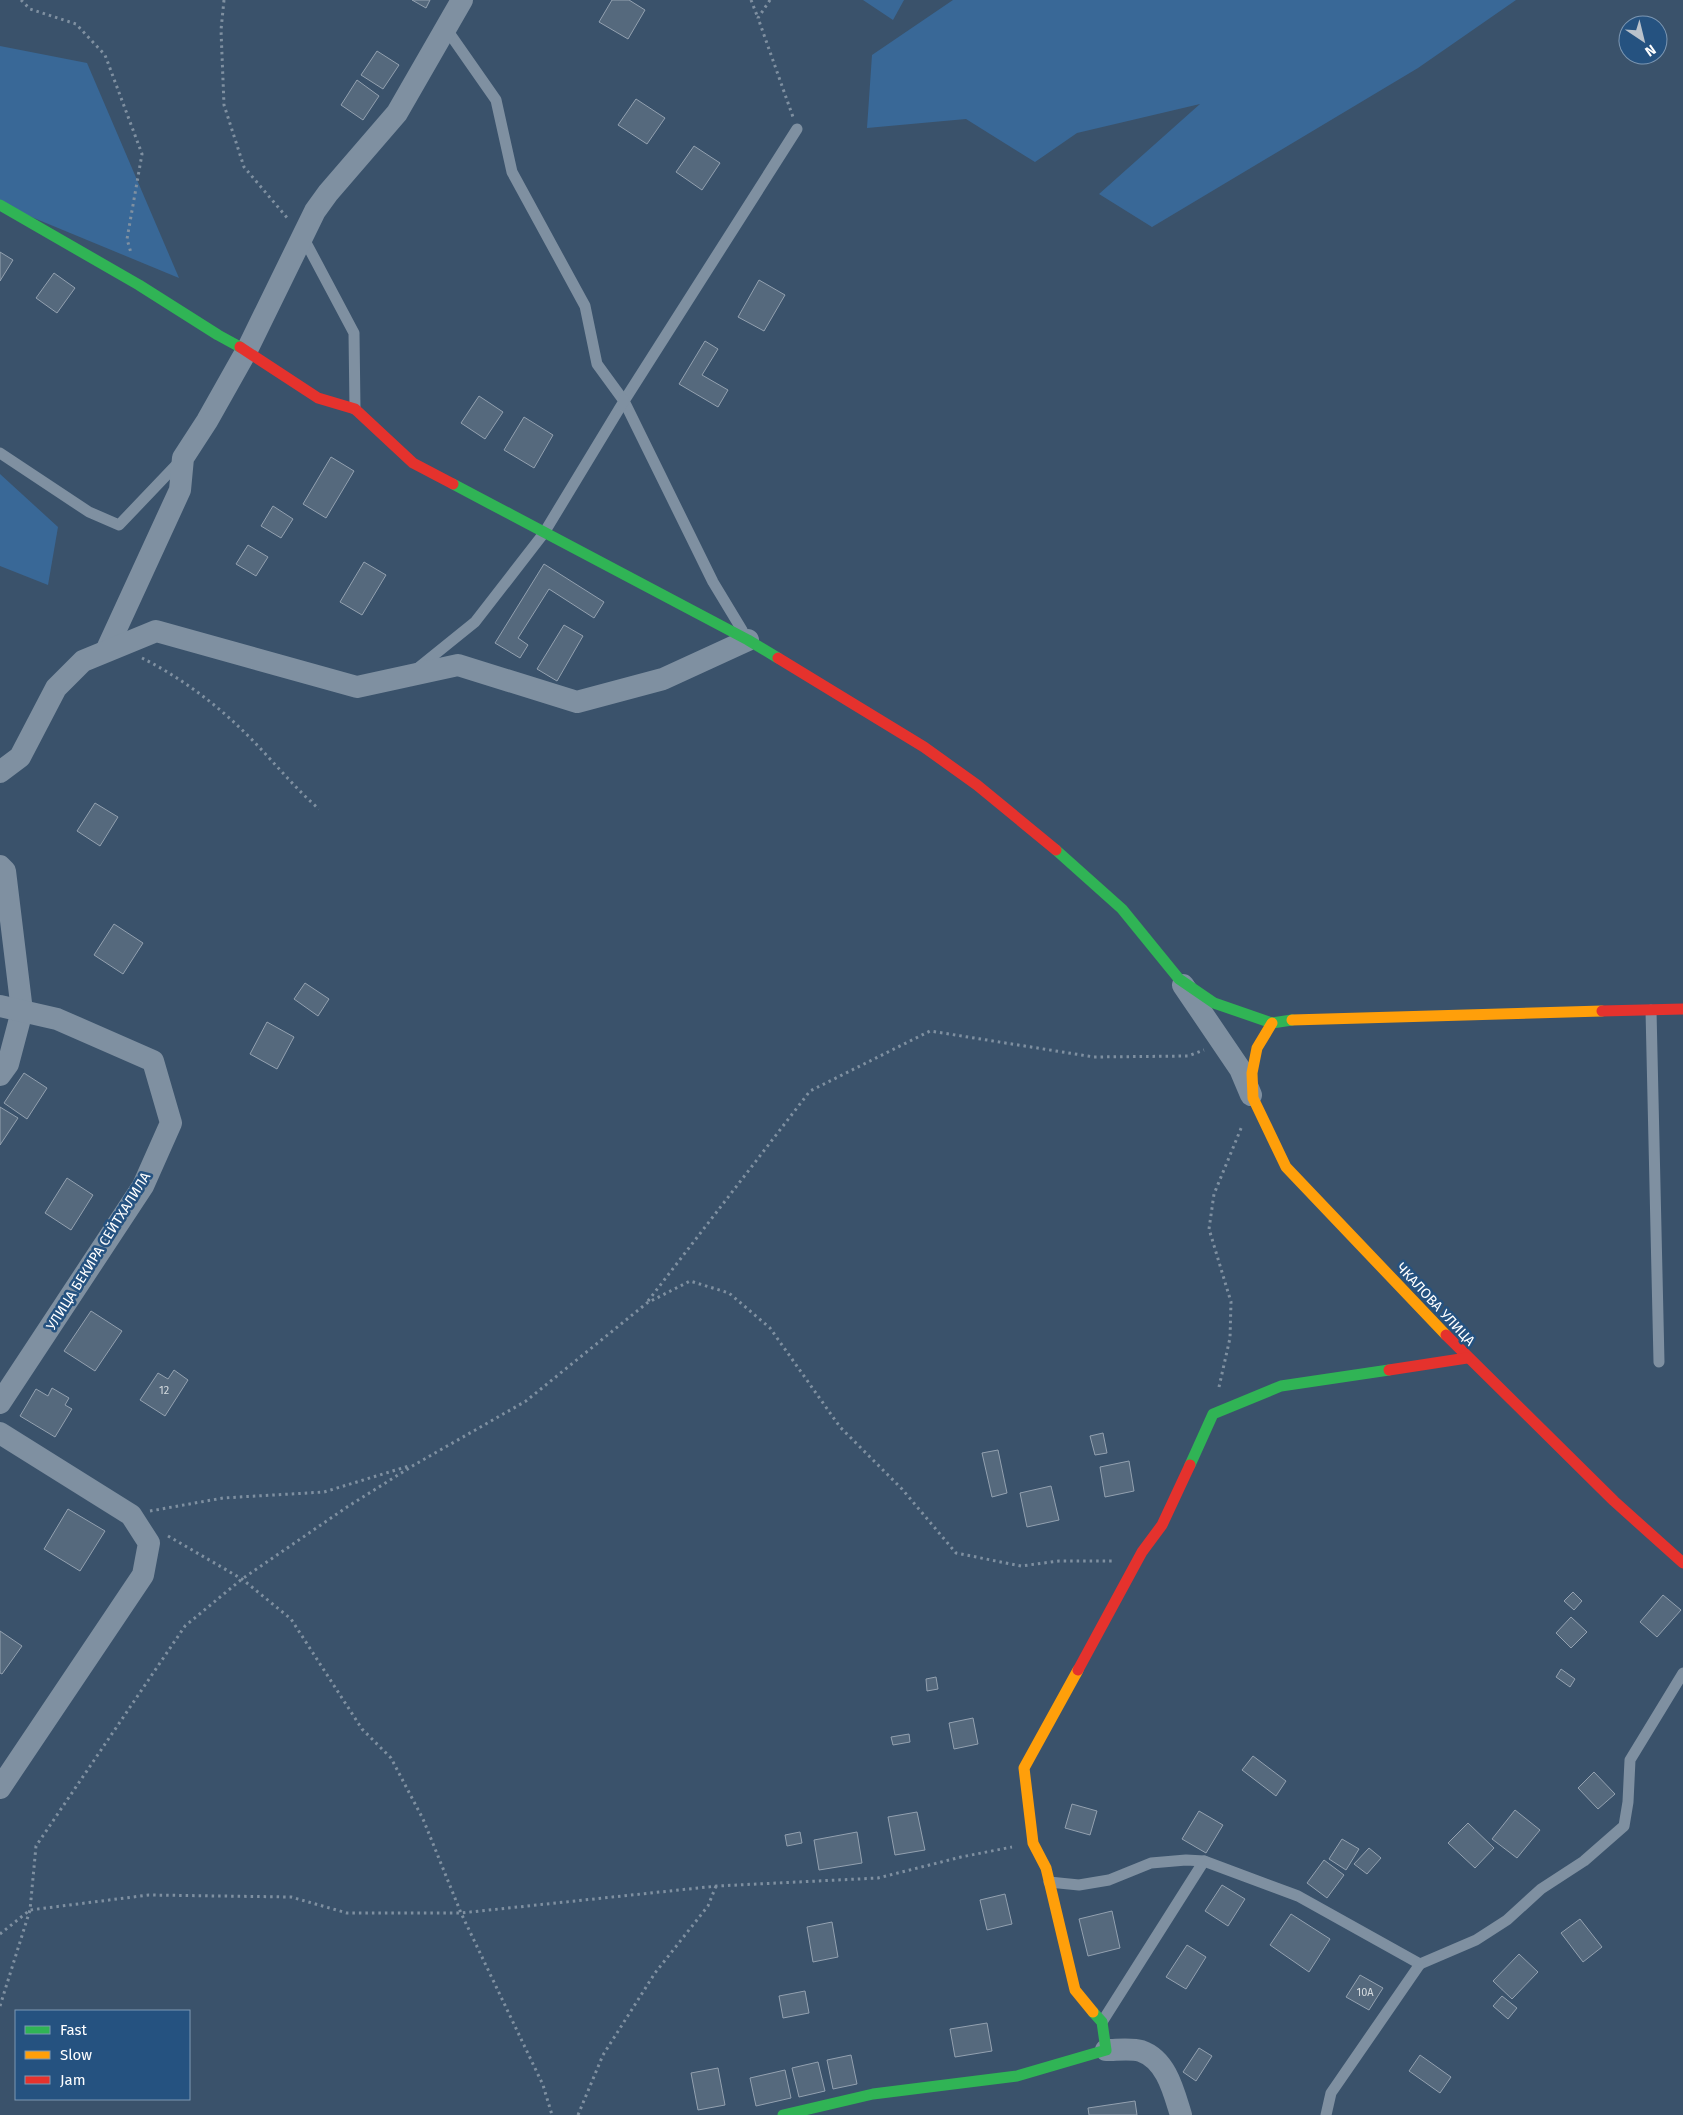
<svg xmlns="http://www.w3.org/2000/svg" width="1683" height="2115" font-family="'Fira Sans',sans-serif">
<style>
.green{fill:#396897}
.building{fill:#55697d;stroke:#93a1b0}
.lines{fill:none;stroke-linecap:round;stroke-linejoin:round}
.path{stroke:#7f90a1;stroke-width:3;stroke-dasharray:2.5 4;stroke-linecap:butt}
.lane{stroke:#7f90a1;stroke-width:11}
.street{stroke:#7f90a1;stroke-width:22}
.fast{stroke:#30b455;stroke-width:11}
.slow{stroke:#ff9f0a;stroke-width:11}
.jam{stroke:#e5322d;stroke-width:11}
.labels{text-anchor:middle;stroke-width:5;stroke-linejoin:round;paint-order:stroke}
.number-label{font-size:11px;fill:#d4dade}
.street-label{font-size:14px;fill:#fff;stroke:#255280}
</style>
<rect width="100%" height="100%" fill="#3a526b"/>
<g class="green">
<polygon points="863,0 904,0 893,20"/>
<polygon points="953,0 1516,0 1418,68 1152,227 1099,194 1200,104 1077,133 1035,162 966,119 867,128 872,55"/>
<polygon points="0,46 87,63 179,278 0,204"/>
<polygon points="0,474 58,527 48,585 0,566"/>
</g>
<g class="building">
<polygon points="412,0 430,0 426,8"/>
<polygon points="612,0 629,0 645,10 628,39 599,22"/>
<polygon points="377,51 399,65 383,89 361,75"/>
<polygon points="357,80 379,96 363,120 341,105"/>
<polygon points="636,99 665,118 647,144 618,125"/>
<polygon points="694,146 720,163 702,190 676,172"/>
<polygon points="0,252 13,260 0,281"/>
<polygon points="54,273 75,288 57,313 36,298"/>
<polygon points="759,280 785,295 764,331 738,317"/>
<polygon points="705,341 718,349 702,375 728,390 718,407 679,384"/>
<polygon points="479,396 503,412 485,439 461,423"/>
<polygon points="524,417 553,435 534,468 504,450"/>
<polygon points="331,457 354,471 326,518 303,504"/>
<polygon points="273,506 293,519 281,538 261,526"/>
<polygon points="248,545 268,557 256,576 236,564"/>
<polygon points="364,562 386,575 362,615 340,602"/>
<polygon points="544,564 604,602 594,618 549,589 518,638 528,645 520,658 495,643"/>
<polygon points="564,625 583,636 557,681 537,669"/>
<polygon points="95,803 118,817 100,846 77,831"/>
<polygon points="114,924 143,943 123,974 94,955"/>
<polygon points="305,983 329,999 318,1016 294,999"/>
<polygon points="267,1022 294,1037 277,1069 250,1054"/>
<polygon points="24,1073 47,1088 27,1119 4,1103"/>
<polygon points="0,1107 18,1118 0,1145"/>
<polygon points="67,1178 93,1195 71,1230 45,1213"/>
<polygon points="91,1311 122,1331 95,1371 64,1351"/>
<polygon points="174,1370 188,1380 165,1416 140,1400 158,1373 168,1379"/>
<polygon points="52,1388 69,1398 65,1405 72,1409 55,1437 20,1416 36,1389 48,1396"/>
<polygon points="1103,1433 1107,1453 1095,1455 1090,1436"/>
<polygon points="998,1450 1007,1493 992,1497 982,1453"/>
<polygon points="1129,1461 1134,1491 1105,1497 1100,1467"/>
<polygon points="1051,1486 1059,1520 1027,1527 1020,1493"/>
<polygon points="68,1509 105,1531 80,1571 44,1549"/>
<polygon points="1573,1592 1582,1601 1574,1610 1564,1601"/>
<polygon points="1663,1595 1681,1610 1657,1637 1640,1622"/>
<polygon points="1571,1617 1587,1632 1571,1648 1556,1633"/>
<polygon points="0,1631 22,1646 2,1674 0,1673"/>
<polygon points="1561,1669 1575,1679 1570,1687 1556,1677"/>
<polygon points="936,1677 938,1689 927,1691 926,1679"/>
<polygon points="973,1718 978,1744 954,1749 949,1723"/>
<polygon points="909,1734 910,1742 893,1745 891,1737"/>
<polygon points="1253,1756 1286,1781 1276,1796 1242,1770"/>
<polygon points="1594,1772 1615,1794 1598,1809 1578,1788"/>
<polygon points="1072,1804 1097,1811 1090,1835 1065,1828"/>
<polygon points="1515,1810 1540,1830 1517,1858 1492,1839"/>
<polygon points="1199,1811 1223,1825 1206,1853 1182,1839"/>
<polygon points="917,1812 925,1850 895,1855 888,1817"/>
<polygon points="1468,1823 1494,1848 1475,1868 1448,1843"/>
<polygon points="800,1832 802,1843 787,1846 785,1835"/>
<polygon points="857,1832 862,1863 819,1870 814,1840"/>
<polygon points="1342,1839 1359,1849 1346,1870 1329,1859"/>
<polygon points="1369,1848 1381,1858 1367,1874 1354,1864"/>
<polygon points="1324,1860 1344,1875 1327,1898 1307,1883"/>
<polygon points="1222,1885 1245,1899 1228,1926 1205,1911"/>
<polygon points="1005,1894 1012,1924 987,1930 980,1900"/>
<polygon points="1112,1911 1120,1948 1088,1956 1079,1919"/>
<polygon points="1291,1914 1330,1939 1309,1972 1270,1945"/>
<polygon points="1580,1919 1602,1947 1583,1962 1561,1933"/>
<polygon points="832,1922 838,1957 813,1962 807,1927"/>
<polygon points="1187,1945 1206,1957 1186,1989 1166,1977"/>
<polygon points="1519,1954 1538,1972 1512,1999 1493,1981"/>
<polygon points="1360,1975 1383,1988 1369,2010 1346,1997"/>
<polygon points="805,1991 809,2013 783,2018 779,1996"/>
<polygon points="1502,1996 1517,2008 1508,2019 1493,2006"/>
<polygon points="987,2023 992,2051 955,2057 950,2029"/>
<polygon points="1199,2048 1212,2056 1196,2081 1183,2072"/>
<polygon points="851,2055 857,2084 833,2089 827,2060"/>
<polygon points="1420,2055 1451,2077 1440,2093 1409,2071"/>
<polygon points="818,2062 825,2091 799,2097 792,2068"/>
<polygon points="718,2068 725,2105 698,2110 691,2073"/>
<polygon points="785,2070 791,2098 756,2106 750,2078"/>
<polygon points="1135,2101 1137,2115 1089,2115 1088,2108"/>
</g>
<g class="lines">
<g class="path">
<polyline points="21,0 30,9 76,24 105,55 142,154 127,239 131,253"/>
<polyline points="224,0 221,30 224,105 244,167 289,220"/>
<polyline points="751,0 758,18"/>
<polyline points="770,0 758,18 793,117"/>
<path d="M142,658C176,675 211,700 239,727C267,753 290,784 319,809"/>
<polyline points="648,1301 810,1091 930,1031 1094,1057 1188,1056 1204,1050"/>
<polyline points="1219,1387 1230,1338 1231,1302 1209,1229 1214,1194 1242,1126"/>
<polyline points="150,1511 223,1498 324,1492 409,1466"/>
<polyline points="168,1536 242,1579 291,1619 362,1729 391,1758 423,1819 461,1913 543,2085 552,2115"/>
<polyline points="0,1934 30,1910 149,1895 291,1897 347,1913 461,1913 717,1886 878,1878 961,1857 1012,1847"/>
<polyline points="0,2006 30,1910 36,1846 185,1626 242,1579 347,1507 414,1465 526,1401 647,1303 690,1281 729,1293 770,1328 840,1427 902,1489 956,1553 1021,1566 1059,1561 1113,1561"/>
<polyline points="578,2115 603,2055 655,1973 708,1906 716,1886"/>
</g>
<g class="lane">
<polyline points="303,237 354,333 355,409"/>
<polyline points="0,453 89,512 119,525 180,461"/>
<polyline points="742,630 713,582 624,401 797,129"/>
<polyline points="418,668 475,622 544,533 624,401 597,364 585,306 512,172 496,100 445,27"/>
<polyline points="1651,1010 1659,1362"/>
<polyline points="1049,1882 1079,1885 1109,1880 1151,1863 1186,1860 1204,1861 1298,1896 1420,1964 1476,1940 1507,1920 1541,1889 1584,1861 1624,1826 1628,1802 1630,1760 1683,1673"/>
<polyline points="1102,2022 1204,1861"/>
<polyline points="1326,2115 1331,2093 1420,1964"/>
</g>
<g class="street">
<polyline points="106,651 180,490 183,458 207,421 247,350 315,211 328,193 397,113 462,0"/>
<polyline points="0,772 20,757 56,688 83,661 156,631 357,687 458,665 577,702 663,679 748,640"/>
<polyline points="0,866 5,871 22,1011 8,1064 0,1075"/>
<polyline points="1183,985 1240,1069 1251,1095"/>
<polyline points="0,1006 57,1019 153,1061 171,1123 143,1186 0,1403"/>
<polyline points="0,1433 131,1515 149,1543 143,1575 0,1788"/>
<path d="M1106,2050C1117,2050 1132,2048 1141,2051C1167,2060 1174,2093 1181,2115"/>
</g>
<g class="fast">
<polyline points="0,205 139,285 218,335 240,347"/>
<polyline points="453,484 748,640 778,658"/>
<polyline points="1056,850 1122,909 1179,979 1214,1003 1272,1023 1292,1020"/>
<polyline points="1190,1465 1213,1414 1281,1386 1389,1370"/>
<polyline points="783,2115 873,2094 1017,2076 1106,2050 1102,2022 1093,2012"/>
</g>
<g class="slow">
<polyline points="1292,1020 1602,1011"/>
<polyline points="1272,1023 1257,1048 1252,1073 1253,1098 1286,1167 1446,1335"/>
<polyline points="1078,1670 1024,1768 1033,1843 1046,1868 1075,1990 1093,2012"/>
</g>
<g class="jam">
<polyline points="240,347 318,398 355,409 413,463 453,484"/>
<polyline points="778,658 924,747 977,785 1056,850"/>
<polyline points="1602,1011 1683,1009"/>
<polyline points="1446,1335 1614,1501 1683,1563"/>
<polyline points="1389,1370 1467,1358"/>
<polyline points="1078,1670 1142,1552 1162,1525 1190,1465"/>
</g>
</g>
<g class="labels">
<g class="number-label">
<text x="164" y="1394">12</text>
<text x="1365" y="1996">10А</text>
</g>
<g class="street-label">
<text transform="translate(98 1251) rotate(-58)" y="5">УЛИЦА БЕКИРА СЕЙТХАЛИЛА</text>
<text transform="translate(1436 1304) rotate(47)" y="5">ЧКАЛОВА УЛИЦА</text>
</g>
</g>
<rect x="15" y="2010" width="175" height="90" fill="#255280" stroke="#7c97b3"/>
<rect x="25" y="2026" width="25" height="8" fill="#30b455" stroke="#7c97b3"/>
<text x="60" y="2035" font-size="15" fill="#ffffff">Fast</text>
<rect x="25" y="2051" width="25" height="8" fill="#ff9f0a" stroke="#7c97b3"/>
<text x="60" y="2060" font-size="15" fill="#ffffff">Slow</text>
<rect x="25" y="2076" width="25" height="8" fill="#e5322d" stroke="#7c97b3"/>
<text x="60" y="2085" font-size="15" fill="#ffffff">Jam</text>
<g transform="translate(1643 40) rotate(145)"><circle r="24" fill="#255280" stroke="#7c97b3"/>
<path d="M0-4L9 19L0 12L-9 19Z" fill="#bac2cb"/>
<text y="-8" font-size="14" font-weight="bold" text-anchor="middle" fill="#ffffff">N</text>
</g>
</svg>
